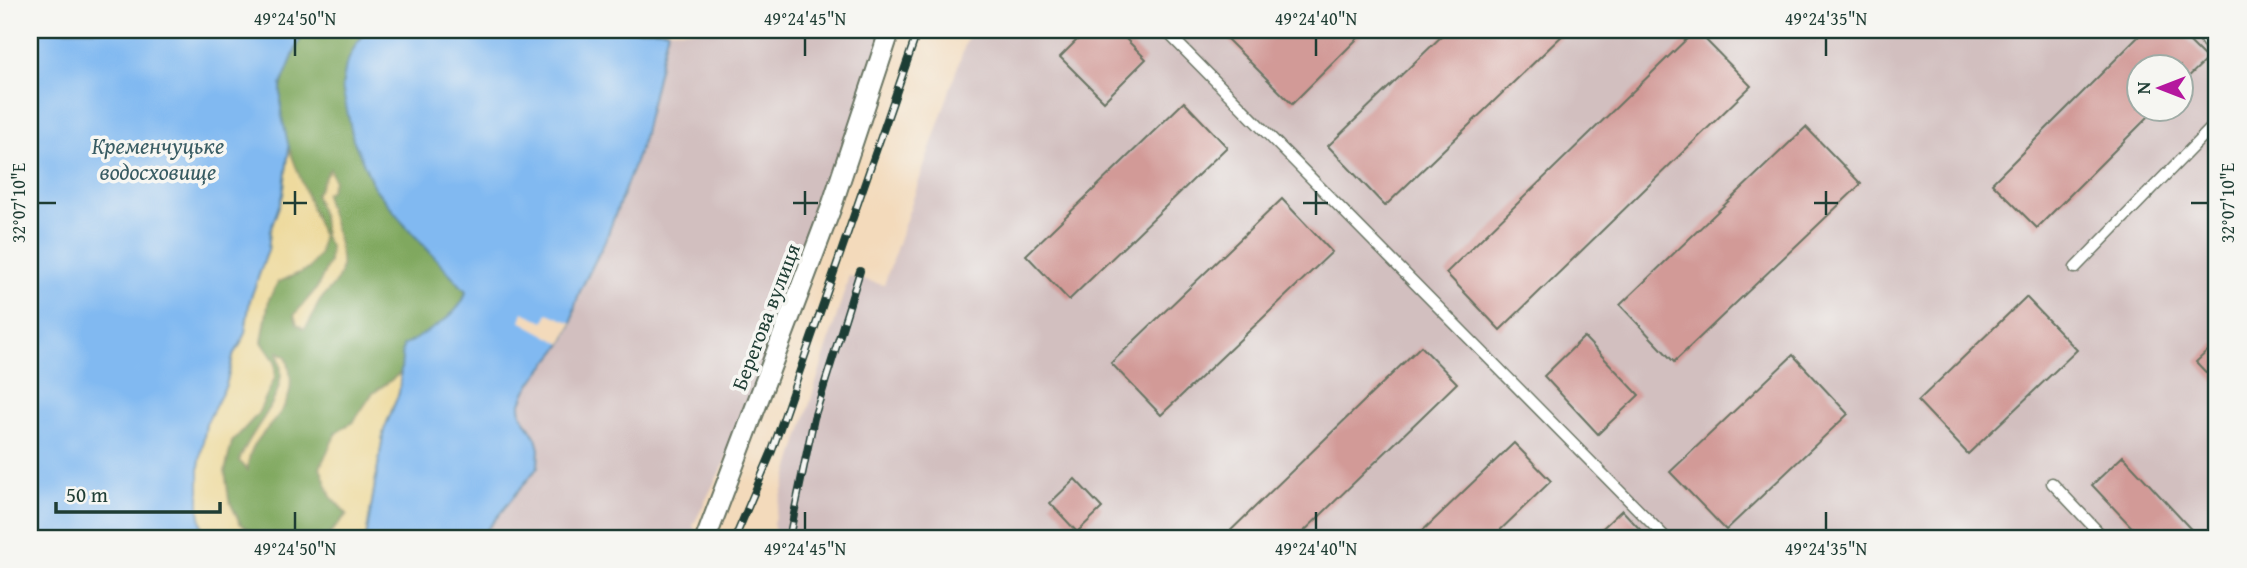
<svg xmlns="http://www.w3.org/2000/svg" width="2247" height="568" font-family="'Gentium Book Plus',serif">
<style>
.industrial{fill:#d2bfbf;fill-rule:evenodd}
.forest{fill:#80a85e;stroke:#507249;stroke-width:2}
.sand{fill:#eeda9e;stroke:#868c69;stroke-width:2}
.water{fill:#81b9f1;stroke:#507b92;stroke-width:2}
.pier{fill:#f3dabb}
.building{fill:#d29a97}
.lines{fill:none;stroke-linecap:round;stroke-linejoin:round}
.lane-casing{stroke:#697463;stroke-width:13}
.street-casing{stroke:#697463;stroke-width:23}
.lane{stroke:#fff;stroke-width:10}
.street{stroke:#fff;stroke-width:19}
.rail-casing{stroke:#1f3d34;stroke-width:8}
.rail{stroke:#f6f6f2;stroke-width:5;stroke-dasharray:16;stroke-linecap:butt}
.ticks{fill:none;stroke:#1f3d34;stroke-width:2.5}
.labels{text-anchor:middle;stroke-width:7;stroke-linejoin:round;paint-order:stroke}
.street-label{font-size:21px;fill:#1f3d34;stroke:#f6f6f2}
.water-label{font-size:23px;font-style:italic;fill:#385c63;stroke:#f6f6f2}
.neatline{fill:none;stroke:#1f3d34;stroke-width:2.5}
.ticks-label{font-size:18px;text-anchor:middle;fill:#1f3d34}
</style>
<rect width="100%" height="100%" fill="#f6f6f2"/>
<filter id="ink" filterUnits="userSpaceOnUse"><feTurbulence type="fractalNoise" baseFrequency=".0143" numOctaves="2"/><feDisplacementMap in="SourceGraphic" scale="14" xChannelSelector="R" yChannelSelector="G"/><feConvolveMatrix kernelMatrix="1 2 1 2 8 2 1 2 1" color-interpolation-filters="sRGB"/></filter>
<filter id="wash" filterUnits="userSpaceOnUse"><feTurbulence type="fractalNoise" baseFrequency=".00686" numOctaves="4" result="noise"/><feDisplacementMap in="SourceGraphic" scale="28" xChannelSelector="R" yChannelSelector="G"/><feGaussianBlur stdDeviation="1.57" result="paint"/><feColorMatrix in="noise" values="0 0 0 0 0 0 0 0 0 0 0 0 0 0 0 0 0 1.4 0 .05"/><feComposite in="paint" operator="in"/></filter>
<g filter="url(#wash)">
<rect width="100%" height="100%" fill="#f3dabb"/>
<g class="industrial">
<polygon points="668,30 886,30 764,382 693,526 698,534 695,538 480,538 538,467 536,438 521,414 520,406 526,391 534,379 562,344 572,323 575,306 580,291 606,239 641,146"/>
<path d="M970,30H2217V538H776L773,523L849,276L884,285ZM2138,66H2180V108H2138Z"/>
</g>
<path class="forest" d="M307,30H368L356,44L346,65L343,87L353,139L374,187L404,224L466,291C463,314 423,335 404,346L402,372L372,394L354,421L335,433L331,497L347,514L326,538H260L240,523L229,500L225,471L232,442L258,414L275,361L262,342L269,299L278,282L309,269L322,235C308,197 272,123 282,84C286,66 296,45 307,30Z"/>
<g class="sand">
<polygon points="289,148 322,235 320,253 309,269 278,282 269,299 262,342 275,361 275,378 258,414 232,442 225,471 229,500 240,523 260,538 204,538 199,511 199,465 206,424 226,385 234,353 240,345 245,332 250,300 268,250 270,231 283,195"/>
<path d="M330,169L334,180L330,191L325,194C330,216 346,254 340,274C337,284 326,292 320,301C314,310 312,322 304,329L297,324L294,315L317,288L329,262L330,246L324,236L322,216L315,194C322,187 323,177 330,169Z"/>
<path d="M278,352L286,356C308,420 247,424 248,470L239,461C250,430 278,408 281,374C281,367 279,359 278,352Z"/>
<polygon points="402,372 399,393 384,430 366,538 326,538 347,514 331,497 320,467 336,433 354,421 372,394"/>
</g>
<g class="water">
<polygon points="30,30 307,30 300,39 281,85 281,112 289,148 283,195 270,231 268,250 250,300 245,332 240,345 234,353 226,385 206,424 199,466 199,511 204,538 30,538"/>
<path d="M368,30H668L641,146L606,239L580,291L575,306L572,323L562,344L534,379L526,391L520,406L521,414L536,438L539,449L538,467L480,538H366L384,430L399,393L403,346C423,335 463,314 466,291L404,224L374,187L353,139L342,87L346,65L356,44Z"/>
</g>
<polygon class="pier" points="523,312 544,321 548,313 572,323 562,344 520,321"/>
<g id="blocks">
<g class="building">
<polygon points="1087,30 1117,30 1146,59 1104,101 1060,57"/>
<polygon points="1218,30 1366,30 1292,104"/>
<polygon points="1448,30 1568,30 1385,206 1328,146"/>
<polygon points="1696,30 1751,86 1500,330 1446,273"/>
<polygon points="2145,30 2178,30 2207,59 2180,85 2180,66 2138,66 2138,108 2157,108 2037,228 1992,183"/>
<polygon points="1184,102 1227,147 1069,300 1026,255"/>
<polygon points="1806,127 1861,184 1674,362 1620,305"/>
<polygon points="1282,199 1332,252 1161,415 1111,363"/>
<polygon points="2026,297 2077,350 1968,454 1918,401"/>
<polygon points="1584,337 1639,395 1598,434 1544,376"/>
<polygon points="2217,342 2217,384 2196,362"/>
<polygon points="1421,346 1457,383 1297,538 1223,538"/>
<polygon points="1793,355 1848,414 1726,530 1670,472"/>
<polygon points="1514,443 1551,481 1492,538 1415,538"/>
<polygon points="2123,456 2199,538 2142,538 2092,485"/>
<polygon points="1075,479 1102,508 1077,532 1050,503"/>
<polygon points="1622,510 1648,538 1592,538"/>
</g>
</g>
</g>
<g filter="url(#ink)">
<use href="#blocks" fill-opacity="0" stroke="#697463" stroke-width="2"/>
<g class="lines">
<g class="lane-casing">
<g id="lane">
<polyline points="1165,30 1666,538"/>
<polyline points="2200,30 2217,61"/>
<polyline points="2075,268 2217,122"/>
<polyline points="2052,483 2104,538"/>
</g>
</g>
<g class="street-casing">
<polyline id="street" points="706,538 831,208 890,30"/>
</g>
<use href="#lane" class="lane"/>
<use href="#street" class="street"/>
<g class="rail-casing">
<g id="rail">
<polyline points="735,538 772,451 918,30"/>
<polyline points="789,538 814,418 860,271"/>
</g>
</g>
<use href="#rail" class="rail"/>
</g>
</g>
<path class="ticks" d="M295,38V56M805,38V56M1316,38V56M1826,38V56M295,191V215M805,191V215M1316,191V215M1826,191V215M38,203H56M283,203H307M793,203H818M1303,203H1328M1814,203H1838M2191,203H2208M295,512V530M805,512V530M1316,512V530M1826,512V530"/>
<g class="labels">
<g class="street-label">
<text transform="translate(766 317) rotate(-69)" y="7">Берегова вулиця</text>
</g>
<g class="water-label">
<text x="158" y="154">Кременчуцьке<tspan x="158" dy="26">водосховище</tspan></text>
</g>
</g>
<rect width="2247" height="568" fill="none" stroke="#f6f6f2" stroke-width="77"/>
<g transform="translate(2160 88) rotate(270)"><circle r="33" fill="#f6f6f2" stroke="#a0aca6" stroke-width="2"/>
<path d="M0-5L12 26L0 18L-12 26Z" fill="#b5179e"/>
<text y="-10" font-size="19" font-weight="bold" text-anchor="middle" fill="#1f3d34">N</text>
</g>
<path d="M56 502v10h164v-10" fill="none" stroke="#1f3d34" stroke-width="3.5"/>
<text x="66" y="502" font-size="21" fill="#1f3d34" stroke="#f6f6f2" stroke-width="5" paint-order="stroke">50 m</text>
<rect x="38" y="38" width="2170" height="492" class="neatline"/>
<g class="ticks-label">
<text x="295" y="25">49°24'50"N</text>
<text x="805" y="25">49°24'45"N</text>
<text x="1316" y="25">49°24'40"N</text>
<text x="1826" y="25">49°24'35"N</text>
<text transform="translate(2228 203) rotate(-90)" y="6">32°07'10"E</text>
<text transform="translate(19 203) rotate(-90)" y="6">32°07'10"E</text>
<text x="295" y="555">49°24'50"N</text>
<text x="805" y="555">49°24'45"N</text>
<text x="1316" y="555">49°24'40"N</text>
<text x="1826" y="555">49°24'35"N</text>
</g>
</svg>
